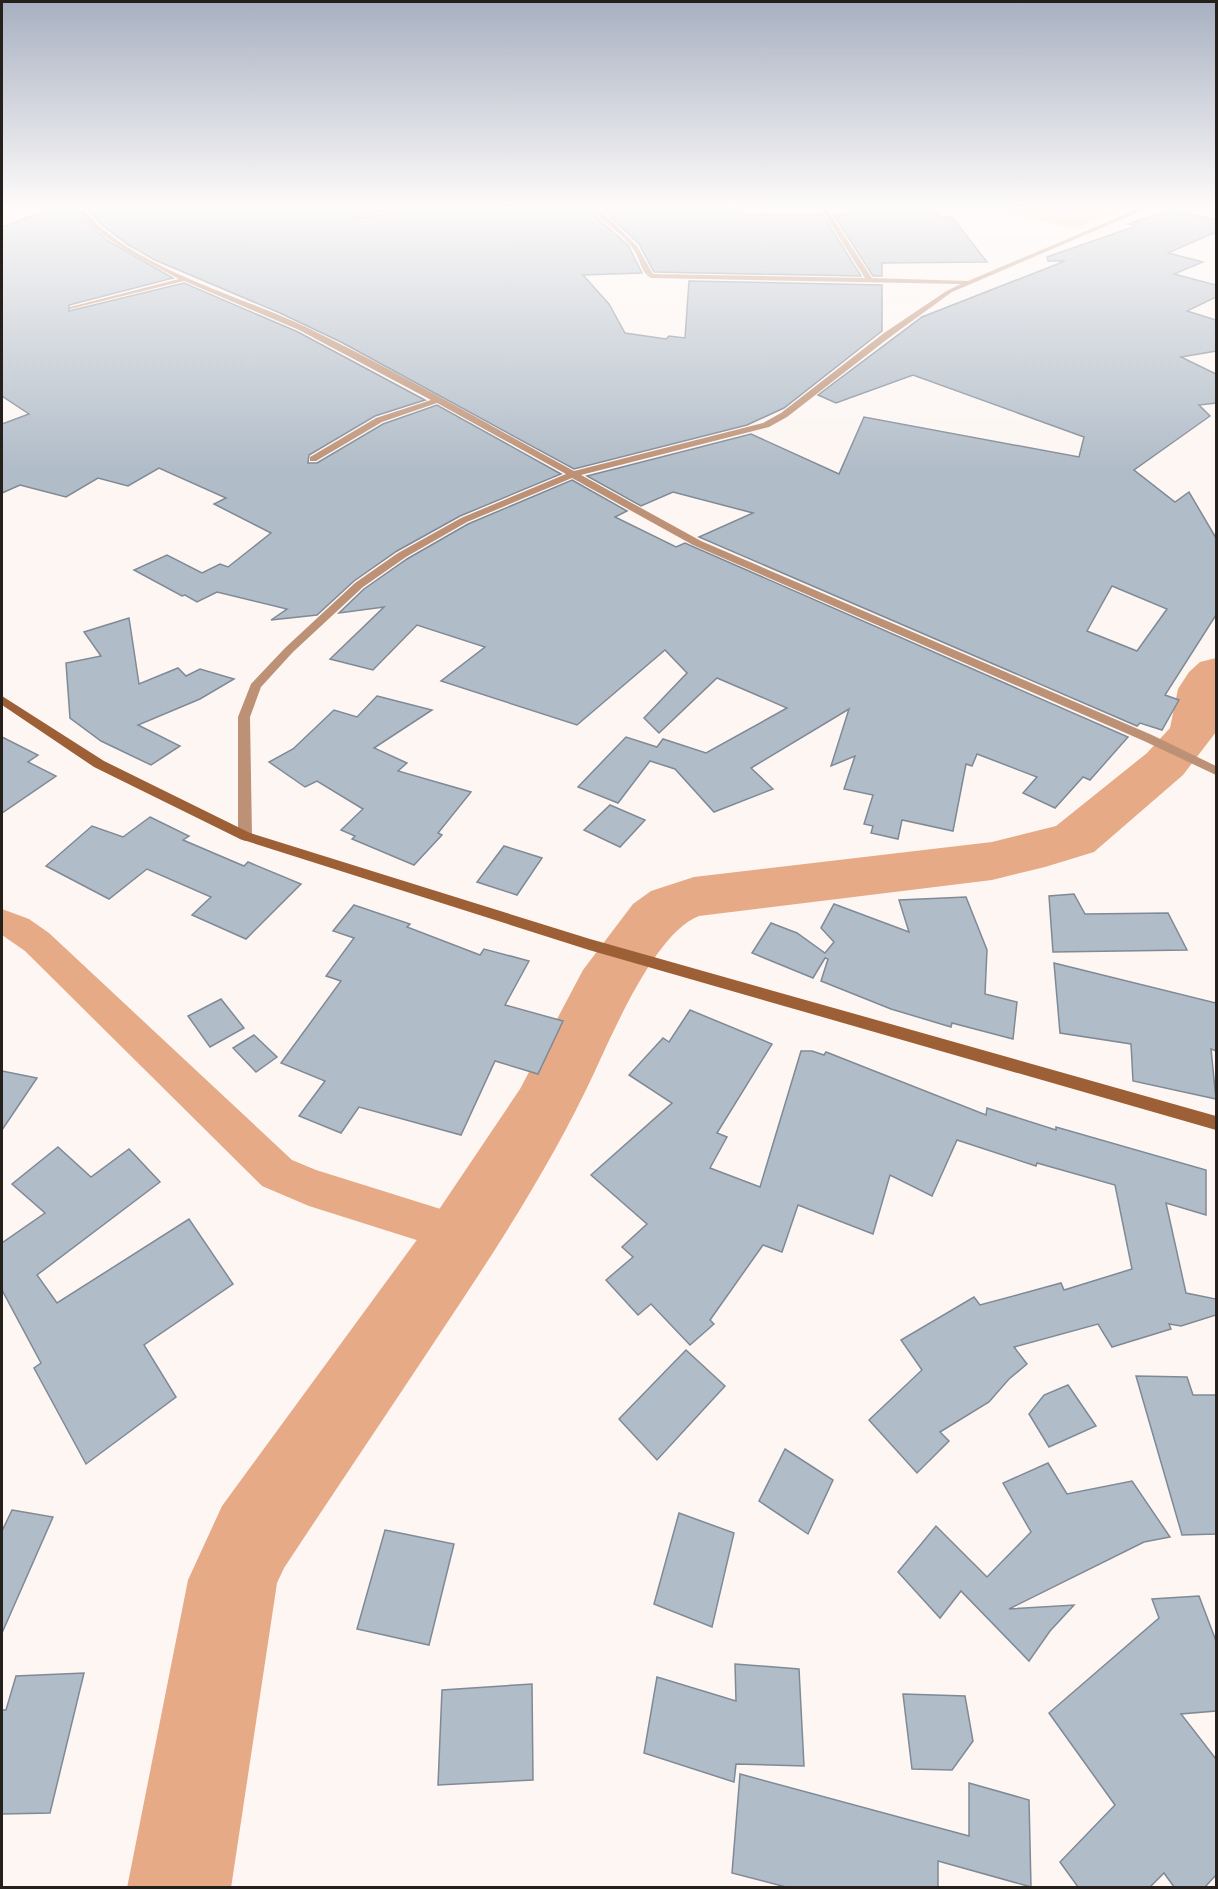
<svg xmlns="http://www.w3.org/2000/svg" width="1218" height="1889" font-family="'PT Sans Narrow',sans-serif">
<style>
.green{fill:#fecdb0}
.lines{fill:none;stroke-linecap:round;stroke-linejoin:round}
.canal{fill:#e6aa86;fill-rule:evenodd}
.river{fill:#e6aa86;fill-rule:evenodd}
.building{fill:#b0bcc8;stroke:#7f8a96;stroke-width:1.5;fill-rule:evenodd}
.street{fill:#bd9176;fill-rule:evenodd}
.secondary{fill:#9d5f35;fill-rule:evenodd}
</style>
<rect width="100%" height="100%" fill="#fdf6f3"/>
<polygon class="green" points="981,206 1099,206 1121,211 1074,229"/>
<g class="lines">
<polygon class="canal" points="2,909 29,919 49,933 292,1160 316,1170 479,1221 485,1235 479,1249 464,1255 309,1206 262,1186 25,951 2,935"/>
<path class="river" d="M1216,658V732L1183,775L1094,852L1045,867L992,880L699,916C656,932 614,1030 595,1071C551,1166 493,1254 435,1341C385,1417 334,1492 284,1568L277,1583L231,1888H127L188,1580L222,1506L438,1211L520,1089L583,970L633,904L651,891L694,877L992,842L1056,826L1147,753L1170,728L1178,689L1189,672L1200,662Z"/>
</g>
<g class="building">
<polygon points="58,206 73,206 84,220 108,241 173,278 69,305 69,311 184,283 298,332 425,400 375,416 309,455 308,463 317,463 383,424 437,405 561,474 460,516 397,551 354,581 317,615 271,620 287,609 217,592 197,602 185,595 182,596 134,570 167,555 202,573 220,564 228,567 271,533 214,504 226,498 159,468 128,486 98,478 66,497 20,485 2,493 2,424 29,414 2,396 2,227"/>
<polygon points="84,206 388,206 352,214 357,219 411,208 413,206 588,206 599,220 628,245 642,273 583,275 609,304 625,333 666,339 669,336 685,338 689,281 882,285 882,331 784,408 747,425 574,469 341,342 280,313 155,260 127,244 102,225"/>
<polygon points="599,206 720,206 741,209 741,214 822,214 861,276 654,272 639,244"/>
<polygon points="845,206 926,206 942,217 952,217 987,262 882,263 882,276 873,276 833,214 850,214"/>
<path d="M1171,210L1216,220V232L1168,253L1203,262L1174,274L1216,285V297L1187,311L1216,320V351L1181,357L1216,374V403L1199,405L1210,416L1134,470L1175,502L1189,492L1216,538V615L1165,695L1179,700L1162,730L1140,723L1137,726L699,537L753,513L673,492L641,506L587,476L751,434L839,474L864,417L1079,457L1084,437L913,375L836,403L818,395L922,317L1065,261H1048L1047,257L1136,226L1128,224ZM1112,586L1167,609L1137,651L1087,631Z"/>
<polygon points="572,480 627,511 615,517 676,547 685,543 1128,737 1090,780 1083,777 1055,808 1023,793 1037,777 977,754 972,766 966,764 953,831 902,820 898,839 871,833 873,826 864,824 873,795 844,789 855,756 831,766 849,709 751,768 773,789 714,812 675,769 650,761 618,803 578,787 626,737 657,747 663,739 706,753 787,708 717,678 659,733 644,718 687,673 665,650 577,725 441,681 485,647 417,625 373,670 330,659 384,607 339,613 364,589 407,559 468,524"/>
<polygon points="129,618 139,684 178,668 186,676 200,669 234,679 200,699 138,725 180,746 151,765 101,741 70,718 66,663 101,656 84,632"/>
<polygon points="377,696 432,710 374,748 407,763 398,771 471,792 438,833 442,835 414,865 352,839 355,836 341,830 363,809 317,781 305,787 269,762 293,749 334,710 357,717"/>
<polygon points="2,737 38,755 28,762 56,776 2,813"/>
<polygon points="610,805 645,820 620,847 584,830"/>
<polygon points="150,817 189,836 183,840 244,866 248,862 301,884 246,939 192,915 211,897 147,869 109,899 46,866 92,826 123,837"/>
<polygon points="504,846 542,858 517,895 477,882"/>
<polygon points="1074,894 1085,914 1168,913 1187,950 1053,952 1049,896"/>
<polygon points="966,897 987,950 985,994 1017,1002 1013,1039 952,1023 951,1027 891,1009 821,981 828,959 825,958 813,978 752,953 771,923 797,933 825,953 834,942 821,928 834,904 909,932 899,900"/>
<polygon points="354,905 410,924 407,927 480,955 484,949 529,961 505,1005 563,1021 538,1074 495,1061 461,1135 359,1107 341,1133 299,1116 325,1081 281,1063 341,981 326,976 354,938 333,931"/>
<polygon points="1054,963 1216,1003 1216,1051 1211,1049 1216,1099 1133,1081 1131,1044 1060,1033"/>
<polygon points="221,999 244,1028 210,1047 188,1016"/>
<polygon points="690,1010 772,1044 717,1133 727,1137 710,1168 760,1187 801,1051 812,1051 824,1055 826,1052 986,1115 987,1108 1056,1130 1056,1127 1206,1170 1206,1215 1166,1203 1186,1293 1216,1299 1216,1315 1181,1326 1169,1324 1171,1329 1112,1347 1098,1324 1014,1347 1027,1364 1009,1379 989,1402 940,1432 949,1441 917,1473 869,1420 922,1370 901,1340 974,1297 980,1305 1061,1283 1064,1290 1132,1269 1115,1185 1037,1163 1036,1166 957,1140 932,1196 890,1175 873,1234 798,1205 782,1252 763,1245 710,1320 714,1324 690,1345 651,1304 638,1315 606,1280 633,1257 622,1247 647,1224 591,1175 672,1103 629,1075 663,1038 669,1042"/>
<polygon points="254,1035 277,1057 256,1072 233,1048"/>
<polygon points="2,1071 37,1078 2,1130"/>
<polygon points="58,1147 91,1177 129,1149 160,1182 37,1275 57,1303 189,1219 233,1284 144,1345 176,1397 86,1464 34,1368 41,1363 2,1290 2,1243 45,1213 12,1184"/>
<polygon points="686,1350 725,1386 657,1460 619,1419"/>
<polygon points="1136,1376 1187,1377 1193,1395 1216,1395 1216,1534 1182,1535"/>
<polygon points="1068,1385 1096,1426 1049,1447 1029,1414 1044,1395"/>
<polygon points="785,1449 833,1480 808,1534 759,1501"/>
<polygon points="1048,1463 1067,1494 1132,1481 1170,1537 1144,1542 1009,1609 1074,1605 1050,1631 1029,1661 961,1591 940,1618 898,1572 936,1526 987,1577 1031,1532 1003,1483"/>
<polygon points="12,1510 53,1517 2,1633 2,1531"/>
<polygon points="679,1513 734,1533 712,1627 654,1604"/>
<polygon points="385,1530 454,1544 429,1645 357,1629"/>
<polygon points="1199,1596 1216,1641 1216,1711 1181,1714 1216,1759 1216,1875 1205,1887 1174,1887 1164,1873 1150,1887 1078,1887 1060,1862 1115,1805 1049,1713 1159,1618 1152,1599"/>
<polygon points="735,1664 799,1669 804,1766 736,1764 734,1782 644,1753 657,1677 736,1701"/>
<polygon points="84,1673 50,1813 2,1814 2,1710 6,1710 16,1676"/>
<polygon points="532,1684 533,1780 438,1785 442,1690"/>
<polygon points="903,1694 965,1696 973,1741 952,1770 912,1769"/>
<polygon points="740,1774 969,1836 969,1783 1029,1800 1031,1887 938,1861 938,1887 786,1887 732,1873"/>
</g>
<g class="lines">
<g class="street">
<path d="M75,206H81C125,266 239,295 306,327C397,371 485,423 574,471L763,423L781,413L884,333L948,290L961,284L651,278C640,272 641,260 634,250C623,232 602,224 590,206H596L637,246L653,274L865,278L819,206H825L872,278L968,281L1145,206H1153L952,292L890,337L787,417L769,427L581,475L701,541L1152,735L1216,766V775L1144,741L693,545L572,478L467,522L406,557L363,587L293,652L261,687L250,717L252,836L245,841L240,839L238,836V717L251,684L285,648L355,583L398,553L461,518L566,474L437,403L382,422L316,461H310V457L376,418L431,400L299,330L184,281L70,309V307L179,279C141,258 101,242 75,206Z"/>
<polygon points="399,206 411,206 357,217 354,215"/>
</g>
<polygon class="secondary" points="2,696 104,761 250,833 590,939 1216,1116 1216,1130 589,950 240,839 94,767 2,705"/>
</g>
<linearGradient id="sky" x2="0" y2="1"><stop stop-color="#a7b0c1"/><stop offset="0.44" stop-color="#fefbfa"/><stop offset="1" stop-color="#fefbfa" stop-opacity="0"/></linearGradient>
<rect width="1218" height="470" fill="url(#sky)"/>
<rect width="1218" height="1889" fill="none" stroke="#26201d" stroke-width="6"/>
</svg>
